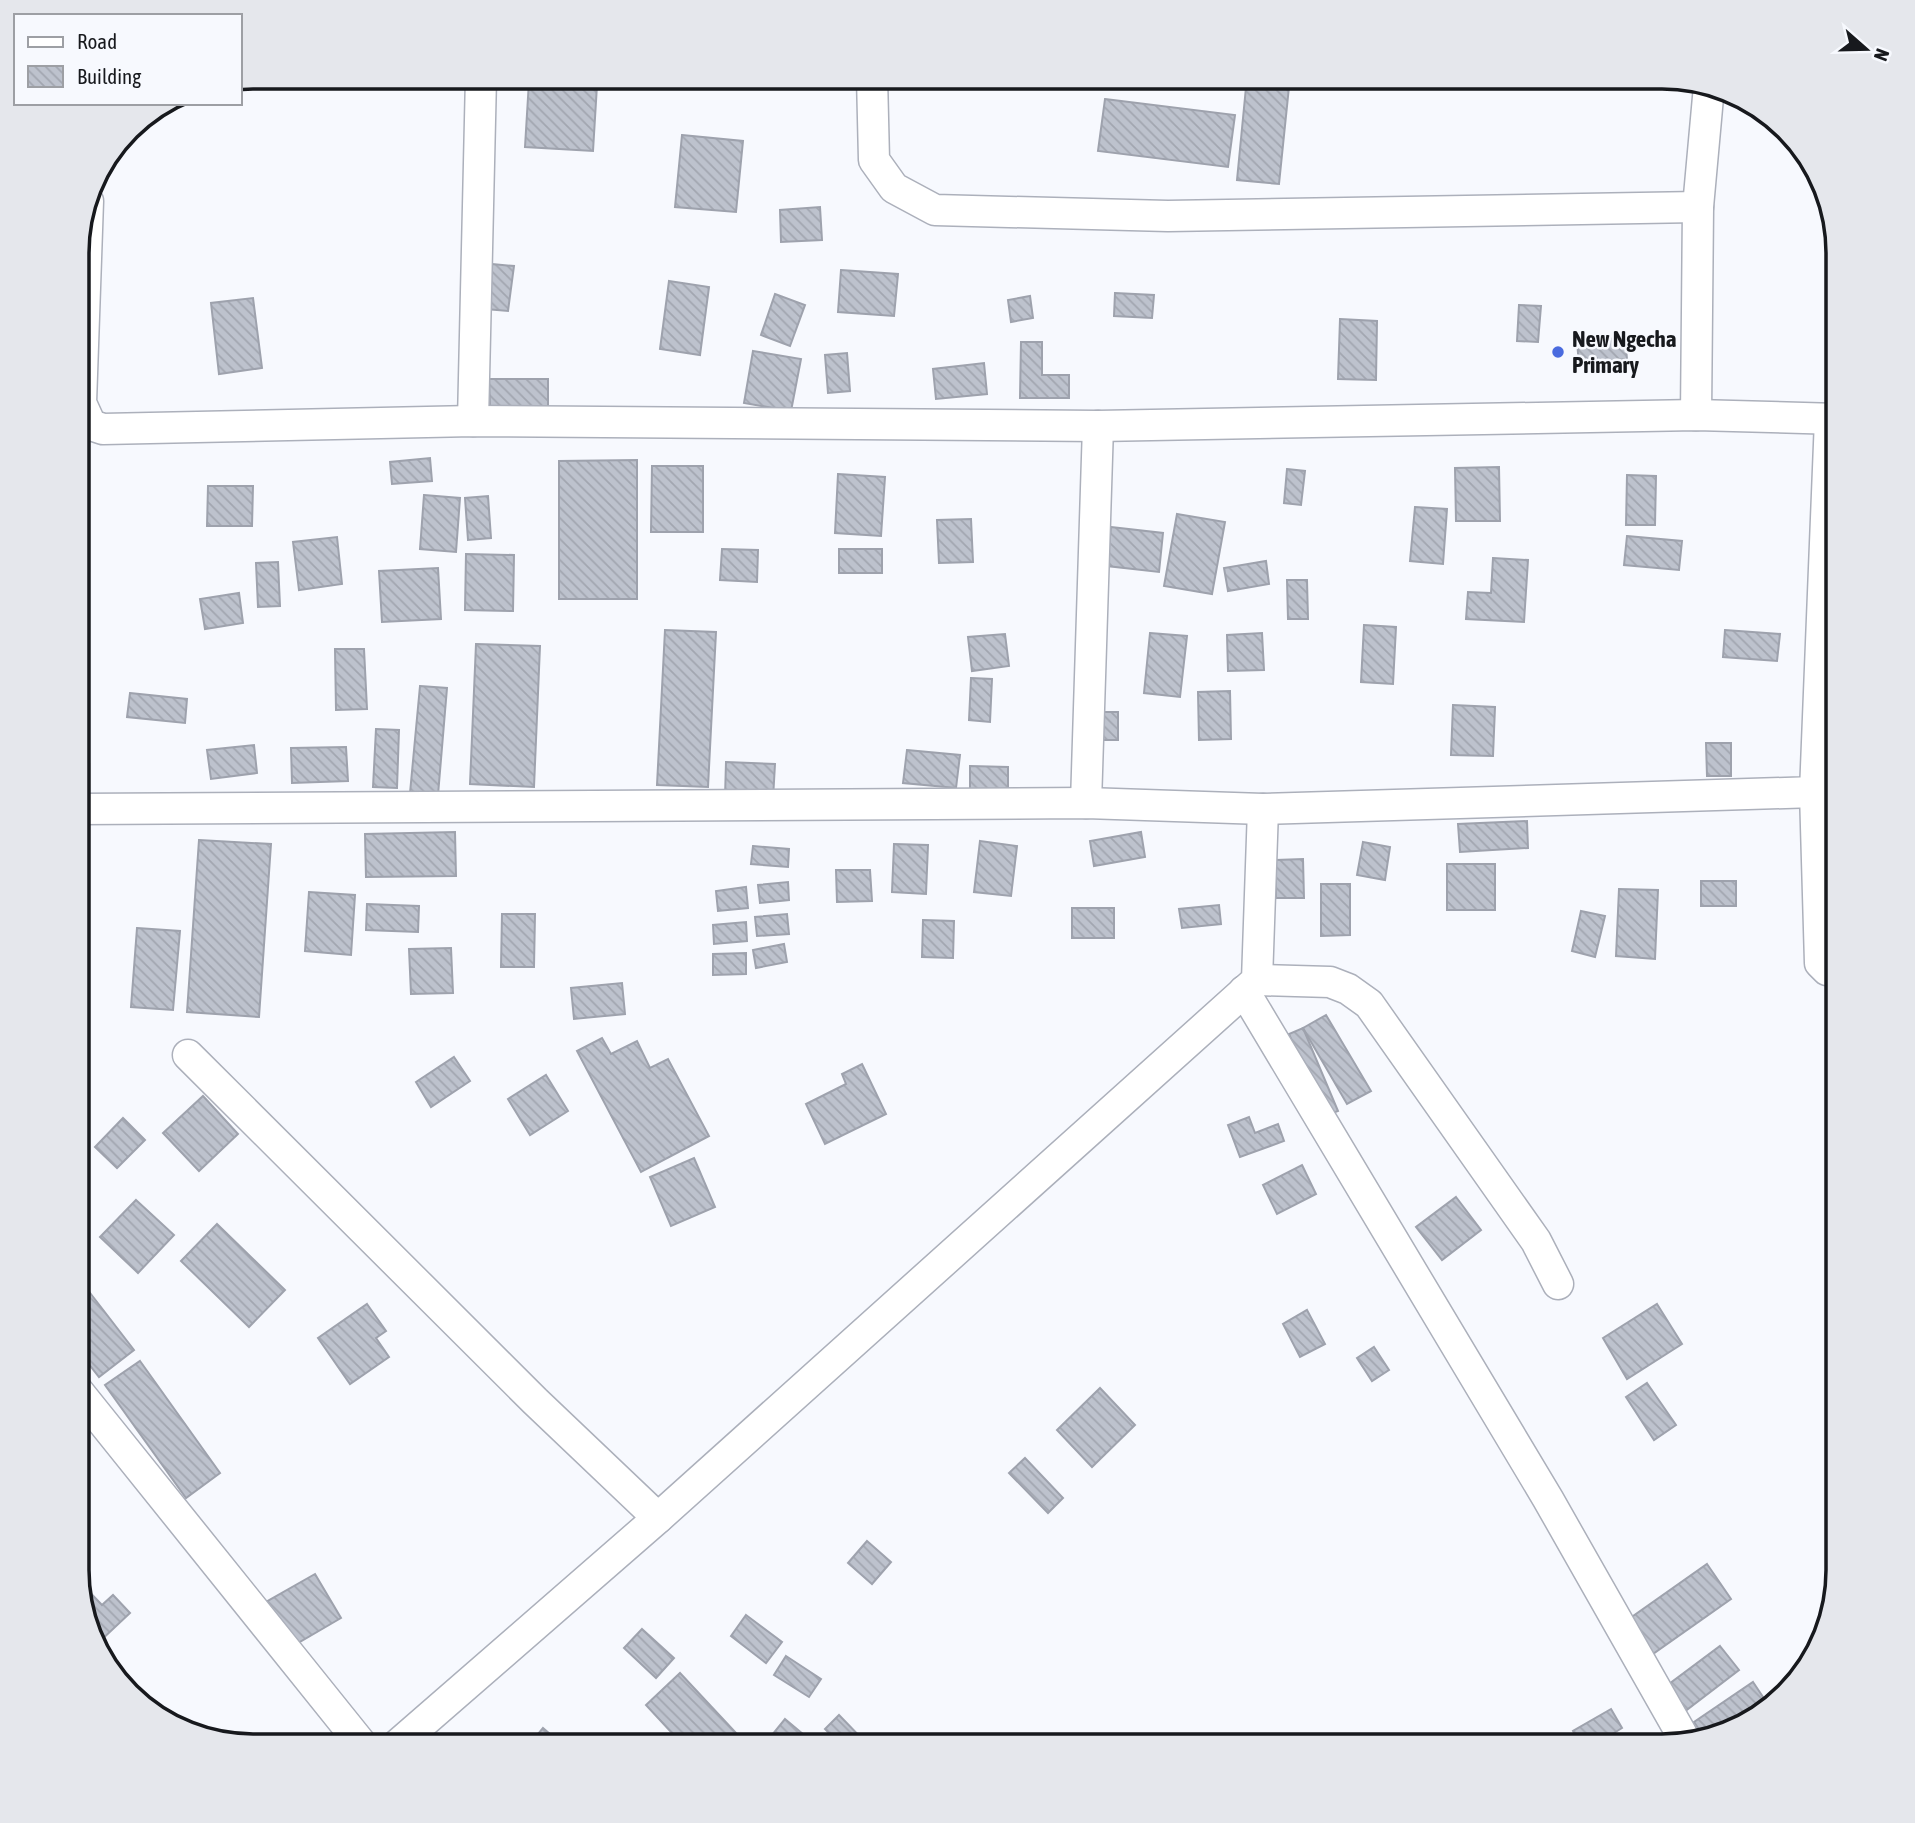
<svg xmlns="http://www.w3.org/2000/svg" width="1915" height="1823" font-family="'Asap Condensed',sans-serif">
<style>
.building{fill:url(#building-back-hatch);stroke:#9ea2ad;stroke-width:2}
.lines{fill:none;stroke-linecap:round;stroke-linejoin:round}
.street-casing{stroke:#acb0bb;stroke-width:33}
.street{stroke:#fff;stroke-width:30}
.poi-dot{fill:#4a6bdf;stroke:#f7f9fe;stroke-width:2.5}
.labels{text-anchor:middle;stroke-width:5;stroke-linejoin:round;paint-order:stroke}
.poi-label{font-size:23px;font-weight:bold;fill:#17191d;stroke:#f7f9fe;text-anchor:start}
.rim{fill:none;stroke:#17191d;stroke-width:3.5}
</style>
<defs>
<pattern id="building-back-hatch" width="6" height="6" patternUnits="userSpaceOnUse" patternTransform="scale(1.75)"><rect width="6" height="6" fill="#bdc2cd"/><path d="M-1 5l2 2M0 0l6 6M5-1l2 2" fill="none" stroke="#a2a6b0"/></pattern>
</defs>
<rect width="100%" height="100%" fill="#f7f9fe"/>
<g class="building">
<polygon points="1247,77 1290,77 1279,184 1237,180"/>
<polygon points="529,81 597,85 593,151 525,147"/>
<polygon points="1105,99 1235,115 1228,167 1098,151"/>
<polygon points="682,135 743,141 736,212 675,207"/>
<polygon points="820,207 822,240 781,242 780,210"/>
<polygon points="492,264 514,266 508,311 486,309"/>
<polygon points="841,270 898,274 894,316 838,312"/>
<polygon points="669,281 709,287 700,355 660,349"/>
<polygon points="1115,293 1154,295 1152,318 1114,316"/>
<polygon points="775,294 805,305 790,346 761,335"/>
<polygon points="1030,296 1033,318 1011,322 1008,300"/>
<polygon points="253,298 262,368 219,374 211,303"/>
<polygon points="1519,305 1541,306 1538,342 1517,341"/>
<polygon points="1340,319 1377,321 1376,380 1338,379"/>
<polygon points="1625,337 1627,359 1579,364 1577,342"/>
<polygon points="1021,342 1042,342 1042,375 1069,375 1069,398 1020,398"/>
<polygon points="753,351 801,359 791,411 744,403"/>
<polygon points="847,353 850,391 828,393 825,355"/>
<polygon points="984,363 987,394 936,399 933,369"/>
<polygon points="489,379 548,379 548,407 490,407"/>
<polygon points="430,458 432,481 392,484 390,462"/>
<polygon points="637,460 637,599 559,599 559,461"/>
<polygon points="652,466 703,466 703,532 651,532"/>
<polygon points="1499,467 1500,521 1456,521 1455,468"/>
<polygon points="1287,469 1305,471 1301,505 1284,503"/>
<polygon points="838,474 885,477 881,536 835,533"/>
<polygon points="1627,475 1656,476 1655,525 1626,525"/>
<polygon points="208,486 253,486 252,526 207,526"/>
<polygon points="424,495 460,498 456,552 420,549"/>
<polygon points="488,496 491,538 468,540 465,498"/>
<polygon points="1415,507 1447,509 1443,564 1410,561"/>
<polygon points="1177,514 1225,522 1212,594 1164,586"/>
<polygon points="971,519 973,562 939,563 937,520"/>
<polygon points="1111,527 1163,533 1159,572 1107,566"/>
<polygon points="1627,536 1682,541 1679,570 1624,565"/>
<polygon points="337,537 342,584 299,590 293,542"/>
<polygon points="722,549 758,550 757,582 720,580"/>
<rect x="839" y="549" width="43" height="24"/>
<polygon points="466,554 514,555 513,611 465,610"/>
<polygon points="1493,558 1528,560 1524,622 1466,619 1468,592 1491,593"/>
<polygon points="1266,561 1269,584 1228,591 1224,568"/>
<polygon points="278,562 280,606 258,607 256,563"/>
<polygon points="438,568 441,619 382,622 379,571"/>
<polygon points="1287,580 1307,580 1308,619 1288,619"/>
<polygon points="239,593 243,623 205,629 200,599"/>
<polygon points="1364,625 1396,627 1393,684 1361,682"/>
<polygon points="665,630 716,632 708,787 657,785"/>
<polygon points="1725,630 1780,634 1777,661 1723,657"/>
<polygon points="1150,633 1187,636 1180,697 1144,693"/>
<polygon points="1262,633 1264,670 1228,671 1227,635"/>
<polygon points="1005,634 1009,666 972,671 968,637"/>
<polygon points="476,644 540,646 534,787 470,784"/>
<polygon points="335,649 364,649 367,709 336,710"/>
<polygon points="971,678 992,679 990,722 969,720"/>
<polygon points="420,686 447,688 438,795 410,793"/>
<polygon points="1230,691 1231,739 1199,740 1198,692"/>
<polygon points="130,693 187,699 185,723 127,717"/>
<polygon points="1453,705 1495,707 1493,756 1451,755"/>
<rect x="1097" y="712" width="21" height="28"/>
<polygon points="376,729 399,730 397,788 373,787"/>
<polygon points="1706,743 1731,743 1731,776 1707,776"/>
<polygon points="254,745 257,773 211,779 207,750"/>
<polygon points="346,747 348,781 292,783 291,748"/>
<polygon points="907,750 960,755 956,788 903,783"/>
<polygon points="726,762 775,764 773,799 725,797"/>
<polygon points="970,766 1008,767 1008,796 970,796"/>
<polygon points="1527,821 1528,848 1460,852 1458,824"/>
<polygon points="455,832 456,876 366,877 365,834"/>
<polygon points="1141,832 1145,857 1094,866 1090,841"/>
<polygon points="199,840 271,844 259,1017 187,1012"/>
<polygon points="980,841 1017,846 1011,896 974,892"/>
<polygon points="1363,842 1390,847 1385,880 1357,875"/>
<polygon points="894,844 928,845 926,894 892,892"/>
<polygon points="753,846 789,849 788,867 751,864"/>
<polygon points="1303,859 1304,898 1276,898 1276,860"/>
<rect x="1447" y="864" width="48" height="46"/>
<polygon points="836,870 870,870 872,901 837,902"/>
<rect x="1701" y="881" width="35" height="25"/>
<polygon points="788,882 789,900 760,903 758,885"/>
<polygon points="1321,884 1350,884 1350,935 1321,936"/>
<polygon points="746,887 748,908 718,911 716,891"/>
<polygon points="1619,889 1658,890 1655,959 1616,956"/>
<polygon points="309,892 355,895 351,955 305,951"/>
<polygon points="367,904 419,906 418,932 366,930"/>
<polygon points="1219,905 1221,924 1182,928 1179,909"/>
<rect x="1072" y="908" width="42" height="30"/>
<polygon points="1581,911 1605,916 1595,957 1572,951"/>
<polygon points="502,914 535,914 534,967 501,967"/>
<polygon points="787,914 789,934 757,936 755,917"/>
<polygon points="923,920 954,921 953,958 922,957"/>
<polygon points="746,922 747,941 714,944 713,925"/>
<polygon points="137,928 180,931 173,1010 131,1007"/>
<polygon points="784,944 787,962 756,968 753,950"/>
<polygon points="451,948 453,993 411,994 409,949"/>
<polygon points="746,953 746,974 713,975 713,954"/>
<polygon points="622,983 625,1014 574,1019 571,988"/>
<polygon points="1326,1015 1371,1091 1347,1104 1303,1028"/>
<polygon points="1303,1028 1338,1111 1323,1117 1289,1034"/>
<polygon points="602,1038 611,1054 637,1041 650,1068 668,1059 709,1136 641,1172 577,1051"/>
<polygon points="454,1057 470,1081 431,1107 416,1082"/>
<polygon points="862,1064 886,1114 825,1144 806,1104 846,1084 842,1074"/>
<polygon points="546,1075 568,1111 530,1135 508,1099"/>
<polygon points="203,1096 238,1134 199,1171 163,1133"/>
<polygon points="1249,1117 1255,1133 1278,1124 1284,1141 1240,1157 1228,1125"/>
<polygon points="123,1118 145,1140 117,1168 95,1147"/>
<polygon points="694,1158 715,1207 671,1226 650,1177"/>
<polygon points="1302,1165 1316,1194 1277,1214 1263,1185"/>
<polygon points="1456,1197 1481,1230 1442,1260 1416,1227"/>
<polygon points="136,1200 174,1235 138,1273 100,1237"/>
<polygon points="217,1224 285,1290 249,1327 181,1261"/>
<polygon points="77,1276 134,1350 99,1377 77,1349"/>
<polygon points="367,1304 386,1331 376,1338 389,1357 350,1384 318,1338"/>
<polygon points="1657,1304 1682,1344 1627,1379 1603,1338"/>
<polygon points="1307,1310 1325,1344 1300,1357 1283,1324"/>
<polygon points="1374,1347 1389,1370 1372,1381 1357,1358"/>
<polygon points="140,1361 220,1473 186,1498 105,1385"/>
<polygon points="1647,1383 1676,1425 1654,1440 1626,1397"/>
<polygon points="1100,1388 1135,1425 1092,1467 1057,1430"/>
<polygon points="1025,1458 1063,1498 1048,1513 1009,1473"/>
<polygon points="867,1541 891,1562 872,1584 848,1563"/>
<polygon points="1707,1564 1731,1599 1650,1656 1626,1621"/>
<polygon points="315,1574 341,1618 291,1647 266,1602"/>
<polygon points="77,1579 102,1605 113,1595 130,1613 96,1645 91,1637"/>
<polygon points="746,1615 782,1642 766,1663 731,1636"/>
<polygon points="642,1629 674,1658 656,1678 624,1648"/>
<polygon points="1720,1646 1739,1670 1684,1712 1665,1687"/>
<polygon points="786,1656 821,1679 809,1697 774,1675"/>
<polygon points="680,1673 736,1733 722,1746 684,1746 646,1705"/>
<polygon points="1753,1682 1769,1706 1729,1732 1705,1738 1694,1722"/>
<polygon points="1611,1709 1622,1728 1593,1746 1581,1746 1573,1731"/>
<polygon points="839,1715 869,1746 842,1746 825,1729"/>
<polygon points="785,1719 809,1739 803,1746 763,1746"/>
<polygon points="543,1728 564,1746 528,1746"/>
</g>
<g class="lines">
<g class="street-casing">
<g id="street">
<polyline points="872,77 874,160 894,188 935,210 1168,216 1698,207"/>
<polyline points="88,201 81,403 91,425 103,429 473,421 1098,426 1696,415 1838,419"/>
<polyline points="1696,415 1698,207 1709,86"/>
<polyline points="473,421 481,77"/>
<polyline points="1838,792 1815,792 1820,963 1827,970 1838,971"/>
<polyline points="1086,803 1098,426"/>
<polyline points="77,809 1086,803 1263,809 1815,792 1830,419"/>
<polyline points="1257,980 1330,982 1348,989 1369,1004 1536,1241 1558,1284"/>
<polyline points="1244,991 1548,1499 1686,1742"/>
<polyline points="188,1055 535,1401 658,1518"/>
<polyline points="77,1390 363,1746"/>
<polyline points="396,1746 658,1518 1257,980 1263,809"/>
</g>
</g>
<use href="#street" class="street"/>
</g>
<circle class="poi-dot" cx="1558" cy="352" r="7"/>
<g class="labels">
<g class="poi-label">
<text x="1572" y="347">New Ngecha<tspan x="1572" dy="26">Primary</tspan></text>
</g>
</g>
<path d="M0 0H1915V1823H0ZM253 89H1662A164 164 0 0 1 1826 253V1570A164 164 0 0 1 1662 1734H253A164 164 0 0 1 89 1570V253A164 164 0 0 1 253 89Z" fill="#e5e7ec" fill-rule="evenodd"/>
<path class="rim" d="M253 89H1662A164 164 0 0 1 1826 253V1570A164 164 0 0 1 1662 1734H253A164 164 0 0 1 89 1570V253A164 164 0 0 1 253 89Z"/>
<rect x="14" y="14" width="228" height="91" fill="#f7f9fe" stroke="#9d9fa4" stroke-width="2"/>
<rect x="28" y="37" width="35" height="10" fill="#ffffff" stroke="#9d9fa4" stroke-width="2"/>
<text x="77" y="49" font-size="21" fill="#17191d">Road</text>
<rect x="28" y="66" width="35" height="21" fill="url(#building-back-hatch)" stroke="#9d9fa4" stroke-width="2"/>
<text x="77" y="84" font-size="21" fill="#17191d">Building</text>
<g transform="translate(1866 49) rotate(110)" stroke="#f7f9fe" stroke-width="5" paint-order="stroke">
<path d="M0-5L12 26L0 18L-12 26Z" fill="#17191d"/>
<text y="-10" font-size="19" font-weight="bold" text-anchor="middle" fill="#17191d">N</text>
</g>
</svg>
